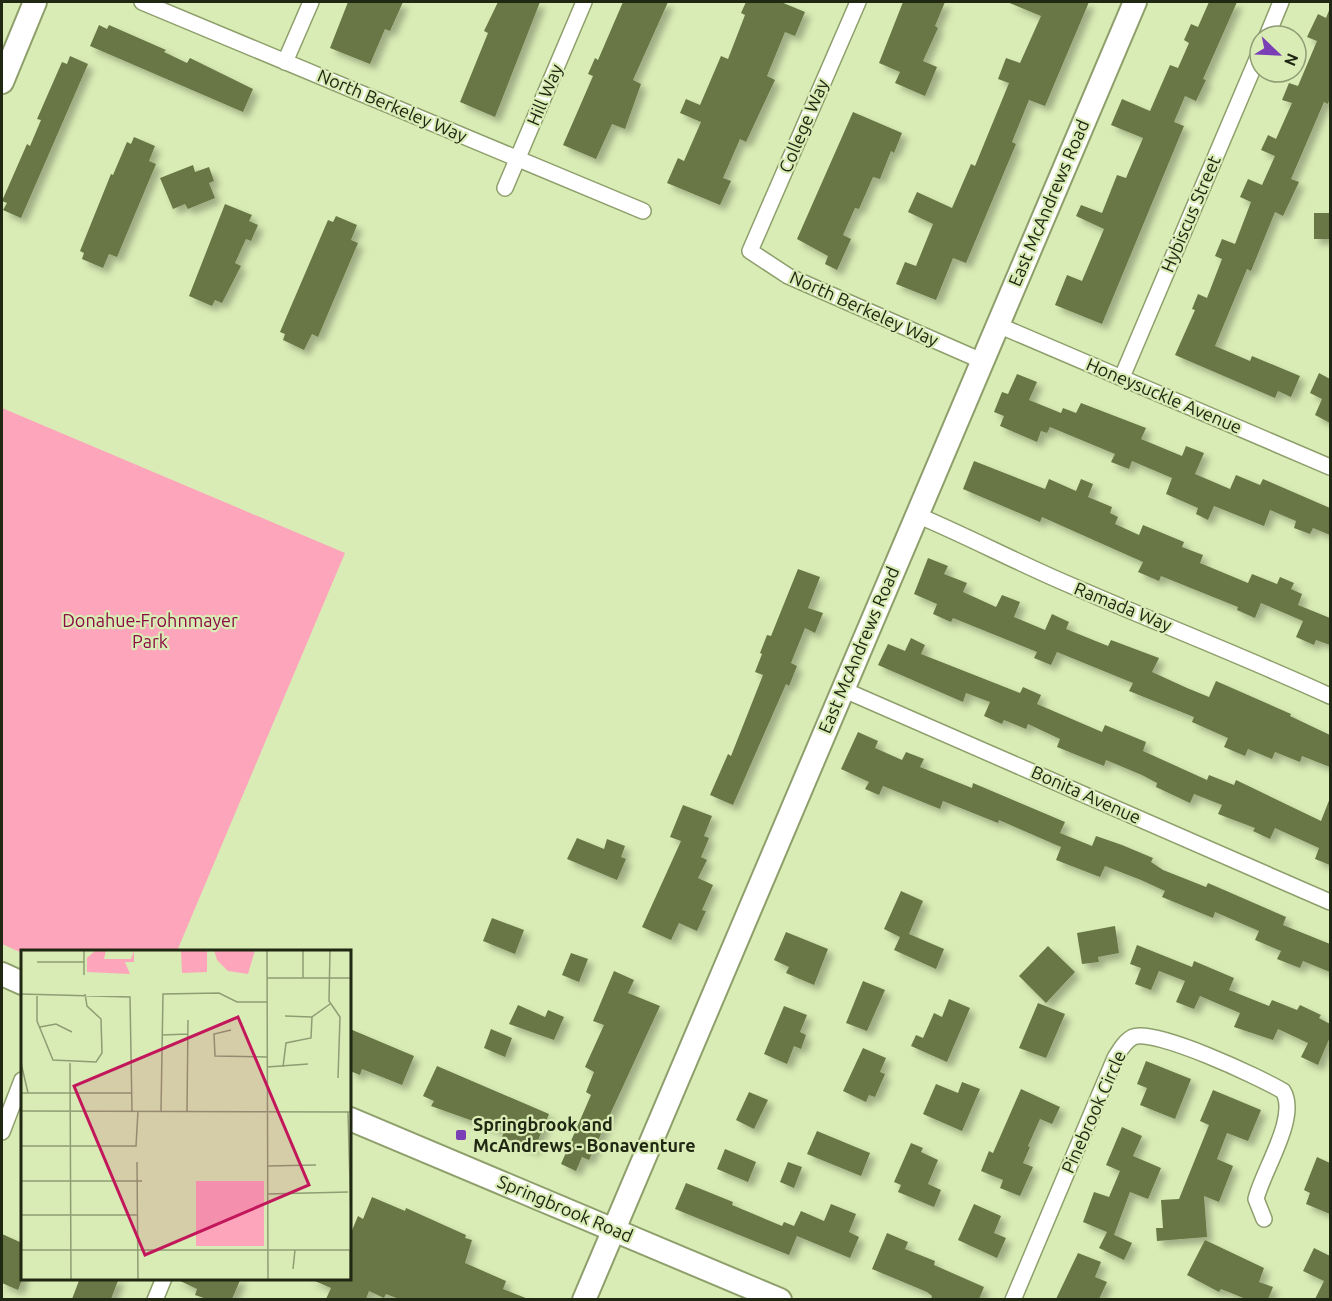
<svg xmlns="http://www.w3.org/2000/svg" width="1332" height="1301" font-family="Ubuntu,sans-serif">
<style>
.green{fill:#fda5bb}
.building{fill:#677745;filter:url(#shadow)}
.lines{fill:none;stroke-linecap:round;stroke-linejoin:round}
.street-casing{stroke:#8e9f6c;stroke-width:18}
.secondary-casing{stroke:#8e9f6c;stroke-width:26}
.street{stroke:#fff;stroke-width:15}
.secondary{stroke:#fff;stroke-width:22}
.poi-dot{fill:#7a3fb5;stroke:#d9ecb5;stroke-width:2}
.labels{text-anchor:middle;stroke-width:4.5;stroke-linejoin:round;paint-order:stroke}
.street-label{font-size:18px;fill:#202712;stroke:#d9ecb5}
.park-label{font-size:18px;fill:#8c0d43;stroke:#d9ecb5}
.poi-label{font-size:18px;font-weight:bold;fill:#202712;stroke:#d9ecb5;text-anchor:start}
.inset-road{fill:none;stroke:#8f9d74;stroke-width:1.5}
.view{fill:#c2185b;fill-opacity:0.15;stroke:#c2185b;stroke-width:3}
.inset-edge{fill:none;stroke:#202712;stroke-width:3}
</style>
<defs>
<filter id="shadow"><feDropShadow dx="5.5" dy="5.5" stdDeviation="3" flood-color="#0004"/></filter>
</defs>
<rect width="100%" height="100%" fill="#d9ecb5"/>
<polygon class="green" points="2,408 345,553 177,951 22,953 2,944"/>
<g class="building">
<polygon points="348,2 403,2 390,31 385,29 370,64 330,48"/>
<polygon points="498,2 540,2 495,117 460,102 488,33 484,31"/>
<polygon points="623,2 668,2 633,80 641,84 625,129 612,124 596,159 563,145 593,76 588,74 595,58 598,60"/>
<polygon points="746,2 781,2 805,12 795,36 785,32 767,76 775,80 746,142 740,139 723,178 731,181 720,205 667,183 678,158 684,161 701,122 680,113 686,99 700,105 721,56 728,59 745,15 741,13"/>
<polygon points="903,2 945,2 935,26 938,28 923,61 937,67 925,96 895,83 900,72 879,63"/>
<polygon points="1007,2 1089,2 1045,106 1029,100 1012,142 1016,144 966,263 953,258 936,300 896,284 905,262 916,266 933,224 908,212 917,192 952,208 971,164 975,166 1009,83 998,79 1006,58 1020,63 1041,16"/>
<polygon points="1209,2 1237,2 1203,79 1206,80 1196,101 1185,96 1174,122 1184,126 1102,324 1055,305 1067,275 1082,281 1104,229 1076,216 1081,205 1102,213 1117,175 1126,178 1143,138 1111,125 1122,99 1150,111 1170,65 1178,68 1189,43 1184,40 1191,24 1198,27"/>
<polygon points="1330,8 1330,97 1328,104 1324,102 1291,179 1299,182 1283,216 1275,212 1251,271 1247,269 1215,346 1250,361 1252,356 1300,376 1291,397 1278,391 1275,398 1175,355 1195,310 1192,309 1198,294 1207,298 1222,259 1215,256 1222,239 1235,244 1251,202 1240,197 1248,179 1262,185 1275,156 1261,150 1268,135 1276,139 1292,103 1282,100 1289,83 1298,86 1317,41 1307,37 1318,14 1326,18"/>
<polygon points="99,25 107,29 109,25 166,50 164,52 187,63 190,58 253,89 243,112 90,46"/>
<polygon points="70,56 88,64 21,218 3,210 7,203 2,201 27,144 30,146 41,120 37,119 62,62 67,64"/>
<polygon points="853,112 902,133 894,153 891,151 880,179 873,177 859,209 855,208 843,235 851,239 837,270 825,264 828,256 797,239"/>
<polygon points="134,137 155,146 149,161 156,164 117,257 109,254 103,268 82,259 84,253 80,251 111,174 113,175 127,142 131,144"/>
<polygon points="193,165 195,172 209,167 214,181 209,183 215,198 188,209 185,204 173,209 160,178"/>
<polygon points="225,204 252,215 249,221 258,225 251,241 246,239 235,263 241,266 222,303 215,300 212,306 189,296"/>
<rect x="1314" y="213" width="16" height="26"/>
<polygon points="336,216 357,225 351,240 358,243 318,337 312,334 304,350 283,340 285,334 280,332 328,220 333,222"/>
<polygon points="1319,373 1330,379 1330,423 1315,415 1322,399 1310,393"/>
<polygon points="1017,374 1037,382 1029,400 1061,413 1063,408 1076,413 1081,403 1146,428 1141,439 1182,456 1186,446 1204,453 1195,474 1230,489 1236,475 1260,485 1263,479 1330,508 1330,535 1313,528 1310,534 1294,528 1296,521 1270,510 1264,526 1214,506 1208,520 1196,514 1198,508 1166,494 1172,478 1132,461 1129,469 1111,462 1115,454 1050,427 1047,433 1041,431 1037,442 1000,426 1004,416 994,412 1002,392 1008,394"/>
<polygon points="974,461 1045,489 1049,479 1076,491 1081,479 1093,484 1088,497 1112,507 1110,513 1118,517 1115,524 1139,535 1143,525 1184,542 1182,547 1203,555 1200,563 1248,583 1252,574 1277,584 1280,577 1294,583 1291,589 1302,594 1298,605 1330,618 1330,645 1316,640 1314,645 1296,637 1303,621 1261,603 1255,618 1237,610 1238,607 1161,576 1159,581 1138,572 1143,562 1042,517 1040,522 963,489"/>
<polygon points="928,558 948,566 944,574 967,583 963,592 996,607 1002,595 1020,602 1014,617 1045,630 1052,614 1069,622 1066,629 1108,646 1111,640 1159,658 1152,672 1187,688 1209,697 1216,681 1291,714 1290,716 1330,735 1330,767 1302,756 1300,762 1275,752 1272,759 1248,749 1245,756 1224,747 1228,738 1192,722 1194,717 1129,691 1133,683 1057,652 1051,665 1034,658 1037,652 953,618 951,622 933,614 937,604 914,594"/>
<polygon points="798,569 820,577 808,608 823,613 815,633 805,628 791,663 797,666 789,686 786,684 733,805 710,795 728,754 731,756 763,675 755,672 762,654 760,653 767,635 771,636"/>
<polygon points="911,638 925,645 921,654 1020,693 1023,687 1041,695 1037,704 1102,732 1105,725 1146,742 1143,751 1207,780 1209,775 1234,785 1236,780 1321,821 1330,798 1330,865 1315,859 1319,848 1275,828 1270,839 1253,831 1255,828 1218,814 1222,805 1194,794 1190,803 1156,787 1157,783 1142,775 1106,760 1104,766 1057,747 1060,739 1028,724 1026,729 1004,720 1002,724 984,716 990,702 966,693 963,702 878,665 888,644 905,651"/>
<polygon points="858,732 878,741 875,748 902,760 906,752 924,759 920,767 972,788 973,783 1065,822 1060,833 1092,846 1096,836 1122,845 1153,858 1151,862 1163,870 1206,887 1208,883 1286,917 1283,925 1330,944 1330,972 1303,961 1300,968 1277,959 1281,951 1255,940 1259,931 1215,912 1213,918 1162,897 1165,891 1141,880 1105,866 1100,877 1056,860 1061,847 999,820 998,823 943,801 940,809 883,786 879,795 865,789 869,782 841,769"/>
<polygon points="683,805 712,816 704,836 709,838 701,857 707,860 698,878 713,885 702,910 706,911 697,931 679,923 671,940 642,927 681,841 670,837"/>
<polygon points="577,838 604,849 607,839 625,846 621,857 626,859 617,880 567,859"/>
<polygon points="901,891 923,901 909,934 944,949 936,969 894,950 900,937 884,929"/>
<polygon points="492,918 524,930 515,954 483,941"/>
<polygon points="1115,926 1119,953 1098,957 1099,962 1082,964 1077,933"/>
<polygon points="786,932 828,949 814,985 786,973 789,967 774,960"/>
<polygon points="1137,945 1192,967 1194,961 1234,978 1229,990 1269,1006 1272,1000 1297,1010 1300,1005 1321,1015 1319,1018 1330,1024 1330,1037 1318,1065 1301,1057 1308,1043 1278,1029 1273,1040 1234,1027 1240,1013 1200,996 1194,1009 1176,1002 1185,981 1159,971 1151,990 1135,984 1141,968 1130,964"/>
<polygon points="1048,946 1075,972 1046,1003 1019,976"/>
<polygon points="571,953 588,959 579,982 562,975"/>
<polygon points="614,971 634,980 628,993 660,1006 589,1160 582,1157 576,1171 561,1164 591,1095 586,1092 594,1072 585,1067 604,1025 593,1021"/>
<polygon points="863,981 885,990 867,1031 846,1023"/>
<polygon points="949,999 970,1008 947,1062 911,1046 916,1035 923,1038 934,1013 942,1017"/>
<polygon points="1038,1003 1065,1014 1046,1058 1019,1048"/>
<polygon points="518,1005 545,1017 548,1010 564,1017 554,1040 509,1024"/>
<polygon points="784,1006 807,1015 800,1032 806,1035 801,1049 794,1046 787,1064 764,1054"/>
<polygon points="350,1029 414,1056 402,1085 362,1069 360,1075 350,1071"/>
<polygon points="491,1029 512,1038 505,1057 484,1048"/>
<polygon points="863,1048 886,1058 880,1072 885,1074 875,1097 869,1095 866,1102 843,1091"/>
<polygon points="1146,1061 1191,1079 1175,1119 1140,1105 1147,1088 1137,1084"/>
<polygon points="437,1066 549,1114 534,1150 502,1137 504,1132 431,1106 434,1101 423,1096"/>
<polygon points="962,1082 980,1089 962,1131 923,1114 936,1084 958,1093"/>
<polygon points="1021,1089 1060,1107 1052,1124 1040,1119 1028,1146 1030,1147 1023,1163 1033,1167 1020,1196 1000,1188 1003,1180 981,1171 989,1151 993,1153"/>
<polygon points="1213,1090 1261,1110 1248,1141 1227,1133 1217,1159 1233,1166 1219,1202 1204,1196 1207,1237 1157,1241 1156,1228 1163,1228 1161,1200 1179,1199 1209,1125 1200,1121"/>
<polygon points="749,1092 768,1100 754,1129 736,1120"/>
<polygon points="1122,1127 1142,1136 1133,1156 1161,1168 1148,1199 1130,1192 1114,1235 1110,1233 1132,1243 1124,1260 1099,1248 1107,1232 1083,1222 1094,1192 1109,1197 1120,1171 1106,1165"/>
<polygon points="817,1131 870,1153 861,1176 807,1154"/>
<polygon points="911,1143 923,1148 921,1152 938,1160 928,1184 941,1190 934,1207 898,1192 901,1185 894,1182"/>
<polygon points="725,1149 756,1162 748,1182 717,1169"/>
<polygon points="1317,1157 1330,1163 1330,1214 1306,1204 1310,1193 1304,1190"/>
<polygon points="788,1162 802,1167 794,1188 780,1182"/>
<polygon points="686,1183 733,1202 732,1205 782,1226 784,1222 794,1226 801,1211 824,1221 831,1204 856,1214 849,1232 859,1237 850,1258 797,1236 789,1255 675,1209"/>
<polygon points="372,1197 405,1211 406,1208 466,1235 465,1238 472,1240 465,1263 506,1281 503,1289 528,1299 399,1299 386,1294 384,1298 369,1291 366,1299 326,1299 331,1288 308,1278 350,1278 350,1235 358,1216 363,1219"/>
<polygon points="974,1204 1001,1216 994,1233 1006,1238 997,1258 958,1240"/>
<polygon points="887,1233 908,1242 905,1249 935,1261 934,1265 984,1287 979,1299 931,1299 932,1296 927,1292 872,1269"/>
<polygon points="2,1234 22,1243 22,1280 18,1290 2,1283"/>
<polygon points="1205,1240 1264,1268 1259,1282 1273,1287 1268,1299 1246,1299 1221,1289 1219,1292 1187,1275"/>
<polygon points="1314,1248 1330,1256 1330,1299 1315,1299 1324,1281 1303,1271"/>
<polygon points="1078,1253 1101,1262 1095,1277 1107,1282 1099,1299 1056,1299"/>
<polygon points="80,1278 119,1278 111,1299 72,1299"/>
<polygon points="174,1278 241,1278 232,1299 207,1299 195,1295 197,1289"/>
</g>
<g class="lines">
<g class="street-casing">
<g id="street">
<polyline points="142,2 643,211"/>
<polyline points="858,2 750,251 788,276 982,361"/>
<polyline points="1267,36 1281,2"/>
<polyline points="285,62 311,2"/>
<polyline points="505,188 584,2"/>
<polyline points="998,325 1330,467"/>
<polyline points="1122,377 1260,52"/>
<path d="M917,515C969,537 1018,563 1070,585C1157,623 1245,657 1330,696"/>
<polyline points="842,689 1330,902"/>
<polyline points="2,1132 22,1080"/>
<polyline points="155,1300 164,1278"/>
<path d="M1013,1300L1115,1058C1120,1050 1125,1041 1133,1037C1155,1028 1259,1077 1283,1091C1299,1117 1263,1170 1256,1199L1264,1219"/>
</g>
</g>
<g class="secondary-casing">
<g id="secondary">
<polyline points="2,82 35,2"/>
<polyline points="2,974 22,983"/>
<polyline points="350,1119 780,1300"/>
<polyline points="584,1300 1135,2"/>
</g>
</g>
<use href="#street" class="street"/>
<use href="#secondary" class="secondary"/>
</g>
<rect class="poi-dot" x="455" y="1129" width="12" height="12" rx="3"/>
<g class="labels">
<g class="street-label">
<text transform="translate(545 95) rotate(-67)" y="6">Hill Way</text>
<text transform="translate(392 106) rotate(23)" y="6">North Berkeley Way</text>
<text transform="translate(804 126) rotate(-67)" y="6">College Way</text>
<text transform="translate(1049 203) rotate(-67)" y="6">East McAndrews Road</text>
<text transform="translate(1191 214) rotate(-67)" y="6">Hybiscus Street</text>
<text transform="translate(864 309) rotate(24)" y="6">North Berkeley Way</text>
<text transform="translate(1164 396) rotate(23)" y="6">Honeysuckle Avenue</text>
<text transform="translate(1123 607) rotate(22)" y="6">Ramada Way</text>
<text transform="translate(859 650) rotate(-67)" y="6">East McAndrews Road</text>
<text transform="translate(1086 795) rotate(24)" y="6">Bonita Avenue</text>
<text transform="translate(1094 1112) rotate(-66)" y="6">Pinebrook Circle</text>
<text transform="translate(565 1209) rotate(23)" y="6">Springbrook Road</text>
</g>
<g class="park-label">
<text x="150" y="627">Donahue-Frohnmayer<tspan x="150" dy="21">Park</tspan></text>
</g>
<g class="poi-label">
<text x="473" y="1131">Springbrook and<tspan x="473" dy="21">McAndrews - Bonaventure</tspan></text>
</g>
</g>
<g transform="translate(21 950)">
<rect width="330" height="330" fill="#d9ecb5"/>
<path d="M75,0H85L83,9H110L113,1V12H104L109,24L66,22V8ZM160,0H186V22L161,23ZM193,0H234L227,24L207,21L196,10ZM175,231H243V296H175Z" fill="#fda5bb"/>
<path class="inset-road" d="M63,0V25M246,0L247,330M309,0L308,51L319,67L317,128M16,12H63M246,28H330M282,28V0M0,44L109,47L111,161M16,44V71L32,110L75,112L81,103L80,69L66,56L64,44M264,66L291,67M19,77L35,74L51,82M210,80L193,84L194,106L246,107M141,85L167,84M0,113L7,143M49,113L50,330M246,117L287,114M262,117L265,93L290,88L291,67L309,54M0,143H111M0,161L330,162M140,161L142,44L198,43L216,52H246M166,161L167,70M327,162L330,268M0,196H115L117,161M116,212L117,330M246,216L295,215M0,231H121M247,244L327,242M0,265H116M0,300H330M329,300V330M272,319L274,300"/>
<path class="view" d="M217,67L288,235L124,305L53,136Z"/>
<rect width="330" height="330" class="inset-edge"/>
</g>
<rect width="1332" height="1301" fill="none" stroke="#202712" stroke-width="6"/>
<g transform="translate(1278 54) rotate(113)"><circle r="28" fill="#d9ecb5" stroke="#8f9d74" stroke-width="1.5"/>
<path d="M0-4.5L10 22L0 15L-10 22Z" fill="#7a3fb5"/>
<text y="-9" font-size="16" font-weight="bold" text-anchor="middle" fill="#202712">N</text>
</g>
</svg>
